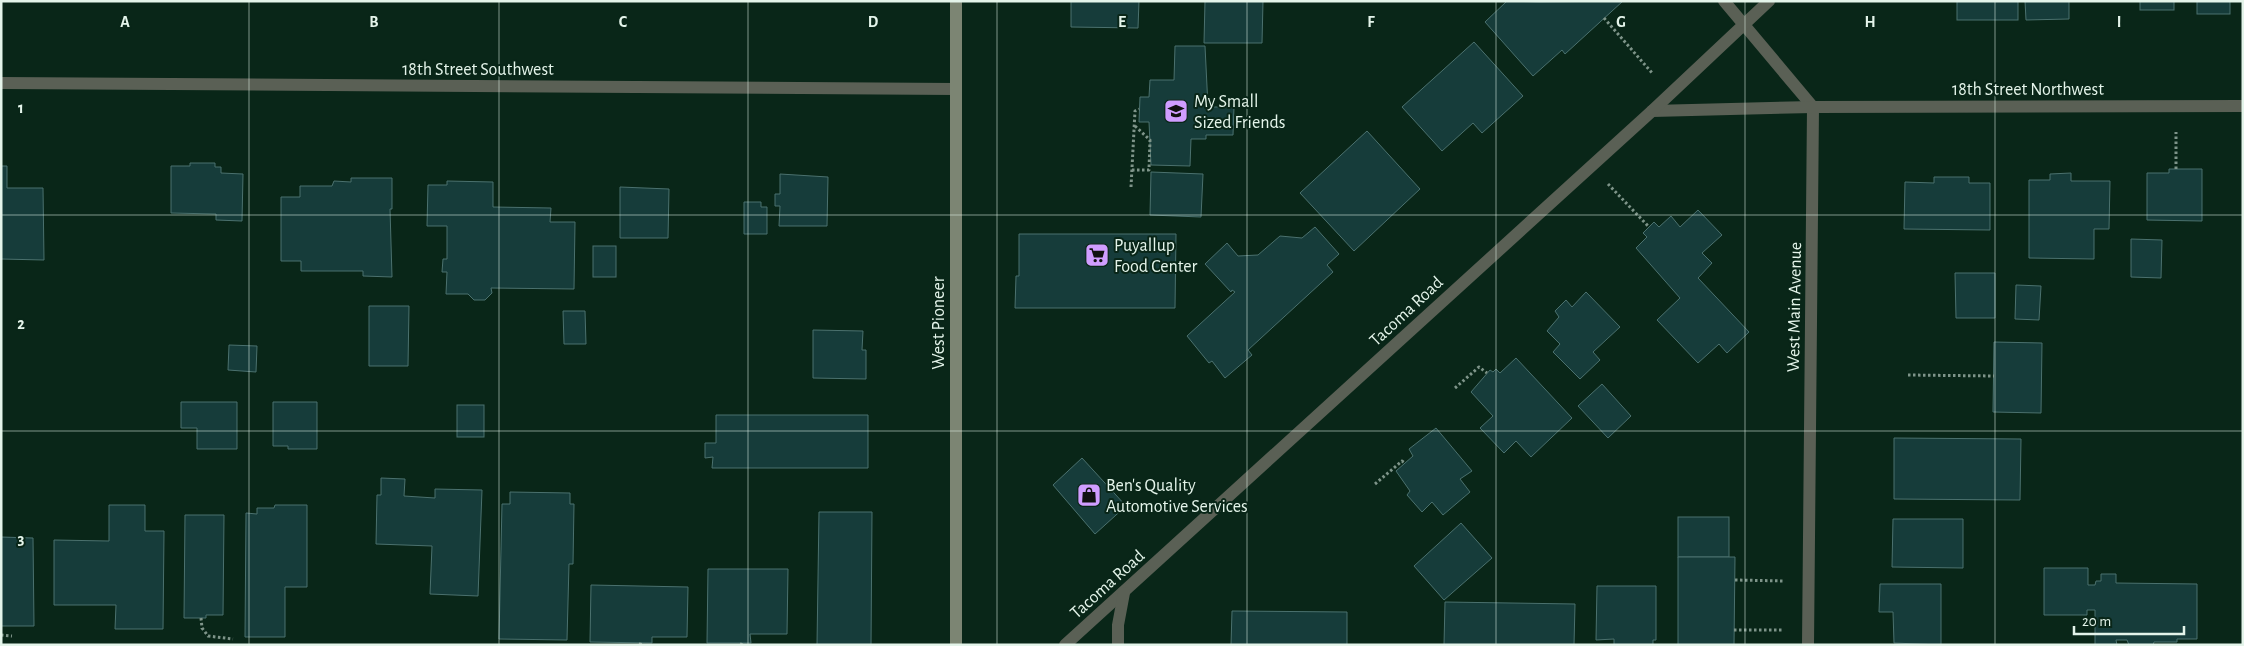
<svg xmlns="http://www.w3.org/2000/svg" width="2244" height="646" font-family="'Alegreya Sans',sans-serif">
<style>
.building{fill:#163c3a;stroke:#4b716e}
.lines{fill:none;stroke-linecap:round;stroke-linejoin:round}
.path{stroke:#7e9489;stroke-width:3;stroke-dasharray:2.5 2.5;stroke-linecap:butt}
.street{stroke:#5a6055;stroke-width:12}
.secondary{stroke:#7c8573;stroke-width:12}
.grid{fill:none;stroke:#e4f4ea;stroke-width:1;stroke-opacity:0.55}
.labels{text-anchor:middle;stroke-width:4;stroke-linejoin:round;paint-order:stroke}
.street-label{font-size:18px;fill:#e4f4ea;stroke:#092618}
.poi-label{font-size:18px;fill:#e4f4ea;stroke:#092618;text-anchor:start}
.grid-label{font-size:16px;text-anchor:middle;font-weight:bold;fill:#e4f4ea;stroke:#092618;stroke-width:4;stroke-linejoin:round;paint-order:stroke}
</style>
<rect width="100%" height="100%" fill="#092618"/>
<g class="building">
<polygon points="1071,1 1139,1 1138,28 1071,27"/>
<polygon points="1205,1 1263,1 1262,43 1204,43"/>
<polygon points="1507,1 1539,2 1623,1 1565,54 1562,50 1533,76 1485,22"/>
<rect x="1957" y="1" width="61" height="19"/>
<polygon points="2025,1 2069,1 2069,19 2026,20"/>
<rect x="2140" y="1" width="34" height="9"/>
<rect x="2197" y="1" width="33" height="13"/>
<polygon points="1474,42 1523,96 1482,133 1473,123 1442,151 1402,107"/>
<polygon points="1175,46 1205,46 1208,107 1234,107 1233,135 1206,135 1206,139 1191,139 1190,166 1151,165 1149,122 1139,122 1140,97 1149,97 1150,80 1174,80"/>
<polygon points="1367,131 1420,189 1354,251 1300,193"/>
<polygon points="190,163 215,163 215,167 221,167 221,173 243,174 242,221 216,220 216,214 171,213 171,166 190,166"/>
<polygon points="1,166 7,166 7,188 43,188 44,260 1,259"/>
<polygon points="2169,169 2202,169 2202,221 2147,220 2147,173 2169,173"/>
<polygon points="1151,172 1203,174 1201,217 1150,215"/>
<polygon points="2071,173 2071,181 2110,181 2109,229 2094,229 2094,259 2029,258 2029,180 2050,180 2050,174"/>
<polygon points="780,174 828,177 827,226 779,226 780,206 775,206 775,194 780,194"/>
<polygon points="1934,177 1969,177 1969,183 1990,183 1990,230 1904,229 1905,182 1934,183"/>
<polygon points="351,178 392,178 392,209 390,209 392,277 363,276 363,271 301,271 301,261 281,261 281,197 300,197 300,186 332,186 334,181 351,182"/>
<polygon points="447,181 493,182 493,207 551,208 550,222 575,222 574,289 491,288 492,293 485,300 474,300 468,294 446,294 447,272 442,272 443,259 447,259 447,226 427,226 428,185 447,185"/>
<polygon points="620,187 669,189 668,238 620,238"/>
<polygon points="744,202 761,202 761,207 767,207 767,234 744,234"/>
<polygon points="1698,210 1722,235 1702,253 1712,263 1698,278 1749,332 1727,353 1719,344 1698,363 1657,320 1680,298 1636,248 1647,237 1643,233 1654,222 1659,227 1671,216 1680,227"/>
<polygon points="1315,227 1339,254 1327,265 1333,272 1248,350 1252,355 1225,378 1212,361 1209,363 1187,336 1235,292 1232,290 1231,292 1205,264 1227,243 1238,256 1258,255 1280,236 1302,238"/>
<polygon points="1019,234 1176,234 1175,308 1015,308 1016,276 1019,276"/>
<polygon points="2131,239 2162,240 2161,278 2131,277"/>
<rect x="593" y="246" width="23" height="31"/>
<polygon points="1955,273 1995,273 1995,318 1956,318"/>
<polygon points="2016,285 2041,286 2039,320 2015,319"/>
<polygon points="1586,292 1620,327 1593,352 1600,360 1580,379 1553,352 1560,344 1547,331 1559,317 1555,311 1566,300 1572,307"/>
<polygon points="369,306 409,306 408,366 369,366"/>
<polygon points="563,311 585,311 586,344 564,344"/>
<polygon points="813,330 863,331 862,350 866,350 866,379 813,378"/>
<polygon points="1994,342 2042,343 2041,413 1993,412"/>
<polygon points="229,345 257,346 256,372 228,370"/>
<polygon points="1516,358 1572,418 1531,457 1516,441 1504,453 1480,428 1493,416 1471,392 1490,370 1493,372 1496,369 1500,373"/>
<polygon points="1602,384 1631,416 1608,438 1578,406"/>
<polygon points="181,402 237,402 237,449 197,449 197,428 181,428"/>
<polygon points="273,402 317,402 317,449 288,449 288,446 273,446"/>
<rect x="457" y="405" width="27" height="32"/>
<polygon points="716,415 868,415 868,468 712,468 713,457 705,458 705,443 716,443"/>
<polygon points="1436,428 1472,471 1460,479 1470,492 1443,515 1432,502 1422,512 1407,495 1410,491 1396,471 1413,456 1409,449"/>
<polygon points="1894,438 2021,439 2020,500 1894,499"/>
<polygon points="1082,458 1126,506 1095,534 1053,485"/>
<polygon points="381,478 405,479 404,496 435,498 435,489 482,490 478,596 430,594 432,546 376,544 377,495 381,495"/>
<polygon points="510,492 570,493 570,504 574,504 573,564 569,564 567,640 499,639 502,504 510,504"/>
<polygon points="109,505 145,505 145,531 164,531 163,629 115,629 116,605 54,605 54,540 109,541"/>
<polygon points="275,505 307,505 307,587 285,587 285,637 245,637 246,513 257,514 257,508 274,508"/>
<polygon points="819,512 872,512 871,645 817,645"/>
<polygon points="185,515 224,515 223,615 206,615 206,618 184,618"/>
<rect x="1678" y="517" width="51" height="40"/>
<polygon points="1893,519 1963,519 1963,568 1892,567"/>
<polygon points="1461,523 1492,558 1444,600 1414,566"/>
<polygon points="1,537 33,538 34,626 1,626"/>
<polygon points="1678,557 1735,557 1734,645 1678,645"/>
<polygon points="2044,568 2088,568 2088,585 2095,585 2096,581 2101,581 2101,574 2116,574 2116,583 2197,584 2197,639 2177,639 2177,642 2154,642 2153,645 2129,645 2127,640 2116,640 2117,645 2095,645 2095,610 2087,610 2087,615 2044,615"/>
<polygon points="708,569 788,569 787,634 750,634 751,643 707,643"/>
<polygon points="1880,584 1941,584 1941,645 1894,643 1893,612 1879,612"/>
<polygon points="591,585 688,587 687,637 652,637 652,643 590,642"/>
<polygon points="1597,586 1656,586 1656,640 1653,640 1653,645 1614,645 1614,639 1596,640"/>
<polygon points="1445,602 1575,604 1574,645 1444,645"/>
<polygon points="1232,611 1347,612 1347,645 1231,645"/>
</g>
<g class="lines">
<g class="path">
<polyline points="1604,18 1653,74"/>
<polyline points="2176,169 2176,132"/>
<polyline points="1132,170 1149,170 1150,140 1135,126"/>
<polyline points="1608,184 1649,227"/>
<polyline points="1131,187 1135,111 1139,109"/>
<polyline points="1908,375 1994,376"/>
<polyline points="1455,388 1479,367 1487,373"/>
<polyline points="1375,484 1402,461 1405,463"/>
<polyline points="1735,580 1784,581"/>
<polyline points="201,618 202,628 208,636 233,639"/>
<polyline points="1734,630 1784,630"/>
<polyline points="1,635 12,636"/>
<polyline points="640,645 641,642"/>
<polyline points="741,645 742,643"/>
</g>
<g class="street">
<polyline points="1724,1 1813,107 1808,645"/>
<polyline points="1,83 955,89"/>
<polyline points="1652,111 1813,107 2243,106"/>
<polyline points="1065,645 1652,111 1769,1"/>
<polyline points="1118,645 1118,625 1124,593"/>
</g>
<polyline class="secondary" points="956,645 956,1"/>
</g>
<path class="grid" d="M249,1V645M499,1V645M748,1V645M997,1V645M1247,1V645M1496,1V645M1745,1V645M1995,1V645M1,215H2243M1,431H2243"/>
<defs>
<g id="school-square" transform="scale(1.25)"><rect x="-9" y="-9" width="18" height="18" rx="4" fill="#d09dff" stroke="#092618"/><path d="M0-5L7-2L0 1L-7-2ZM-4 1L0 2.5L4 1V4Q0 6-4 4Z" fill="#111"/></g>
<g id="supermarket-square" transform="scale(1.25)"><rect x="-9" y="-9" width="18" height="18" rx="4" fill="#d09dff" stroke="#092618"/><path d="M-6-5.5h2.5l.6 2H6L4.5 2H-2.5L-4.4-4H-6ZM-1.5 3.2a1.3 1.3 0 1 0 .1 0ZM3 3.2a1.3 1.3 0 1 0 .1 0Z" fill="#111"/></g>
<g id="shop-square" transform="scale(1.25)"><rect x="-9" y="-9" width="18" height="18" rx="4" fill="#d09dff" stroke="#092618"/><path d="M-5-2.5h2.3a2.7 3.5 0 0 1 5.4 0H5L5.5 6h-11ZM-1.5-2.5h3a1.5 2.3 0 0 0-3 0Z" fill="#111"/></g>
</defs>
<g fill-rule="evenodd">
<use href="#school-square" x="1176" y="111"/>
<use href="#supermarket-square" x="1097" y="255"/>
<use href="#shop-square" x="1089" y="495"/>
</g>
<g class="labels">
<g class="street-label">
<text x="478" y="75">18th Street Southwest</text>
<text x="2028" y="95">18th Street Northwest</text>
<text transform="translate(1794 307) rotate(-89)" y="6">West Main Avenue</text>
<text transform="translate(1406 311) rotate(-43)" y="6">Tacoma Road</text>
<text transform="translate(938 323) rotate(-90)" y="6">West Pioneer</text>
<text transform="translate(1107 584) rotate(-42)" y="6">Tacoma Road</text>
</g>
<g class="poi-label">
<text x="1194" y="107">My Small<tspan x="1194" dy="21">Sized Friends</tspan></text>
<text x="1114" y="251">Puyallup<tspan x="1114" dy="21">Food Center</tspan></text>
<text x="1106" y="491">Ben's Quality<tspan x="1106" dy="21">Automotive Services</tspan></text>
</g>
</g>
<g class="grid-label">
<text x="125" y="27">A</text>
<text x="374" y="27">B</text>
<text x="623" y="27">C</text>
<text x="873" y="27">D</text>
<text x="1122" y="27">E</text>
<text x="1371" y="27">F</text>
<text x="1621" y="27">G</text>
<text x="1870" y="27">H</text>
<text x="2119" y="27">I</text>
<text x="21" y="113">1</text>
<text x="21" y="329">2</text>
<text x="21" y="544">3</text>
</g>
<rect width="2244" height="646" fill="none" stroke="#e4f4ea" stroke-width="5"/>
<path d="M2074 626v8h110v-8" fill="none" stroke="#e4f4ea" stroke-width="2.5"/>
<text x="2082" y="626" font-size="15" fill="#e4f4ea" stroke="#092618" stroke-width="4" paint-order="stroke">20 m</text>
</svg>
